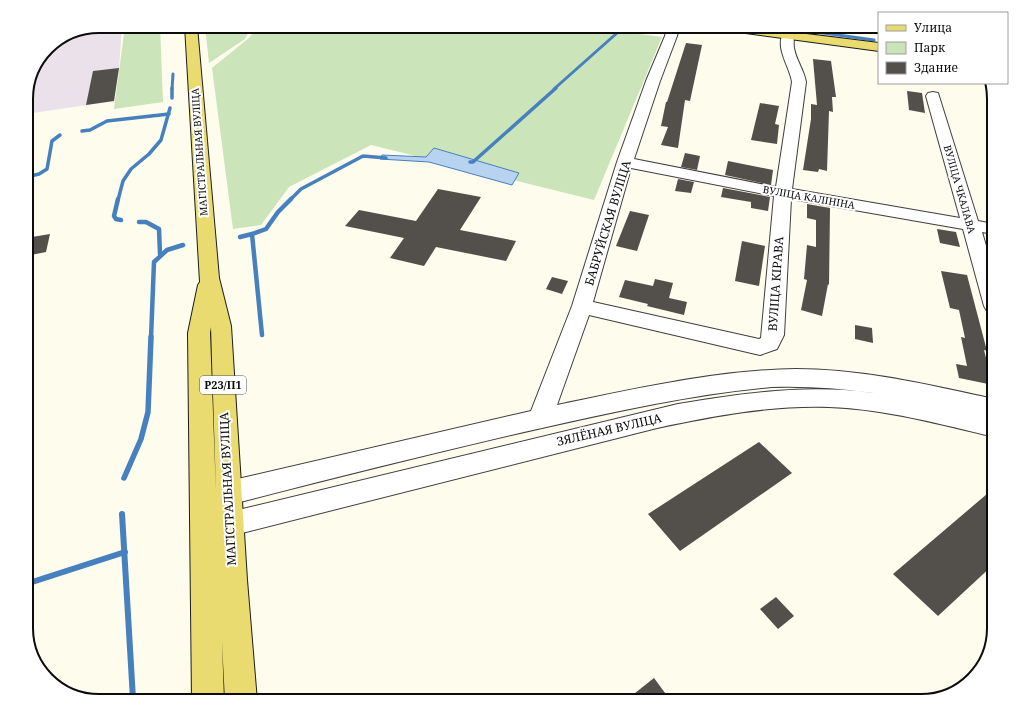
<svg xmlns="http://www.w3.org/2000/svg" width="1020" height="727" font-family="'Noto Serif',serif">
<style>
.industrial{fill:#eae1ea}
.green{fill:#cbe4ba}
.water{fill:#b7d3ef;stroke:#4680be}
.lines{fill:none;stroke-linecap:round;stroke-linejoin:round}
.stream-far4{stroke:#4680be;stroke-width:3}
.stream-far3{stroke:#4680be;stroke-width:3.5}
.stream-far2{stroke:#4680be;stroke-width:4.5}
.stream-far1{stroke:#4680be;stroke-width:5.5}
.stream{stroke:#4680be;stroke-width:6}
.building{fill:#534f4a}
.minor-casing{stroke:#3f3f3f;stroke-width:2}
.major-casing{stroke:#1d1d1d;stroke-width:2}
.minor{fill:#fff;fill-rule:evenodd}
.major{fill:#eadb70;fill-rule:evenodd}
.labels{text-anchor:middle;stroke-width:4;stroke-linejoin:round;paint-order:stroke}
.far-street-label{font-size:10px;fill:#0c0c0c;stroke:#fff}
.shield{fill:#fff;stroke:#555;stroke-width:1}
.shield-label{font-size:11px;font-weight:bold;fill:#0c0c0c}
.street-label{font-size:12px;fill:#0c0c0c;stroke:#fff}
.rim{fill:none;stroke:#0c0c0c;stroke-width:2}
</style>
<rect width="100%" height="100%" fill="#fdfced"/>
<polygon class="industrial" points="99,26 122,26 119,68 114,101 26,114 26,94 34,67 51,44"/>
<g class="green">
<polygon points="125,26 160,26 163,102 114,109"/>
<polygon points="205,26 251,26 245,39 209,63"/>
<polygon points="256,26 577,26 662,37 594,200 371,145 289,187 261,225 233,229 212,68 250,37"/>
</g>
<polygon class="water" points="434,148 519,173 512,185 429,162 380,159 382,155 426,157"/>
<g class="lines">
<g class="stream-far4">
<polyline points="766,26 794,29"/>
<polyline points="809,31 874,40"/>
<polyline points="172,89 173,74"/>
<polyline points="554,89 617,33 621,26"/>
</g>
<g class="stream-far3">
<polyline points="172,98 172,88"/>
<polyline points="82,131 90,130 107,121 169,114"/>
<polyline points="470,162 473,162 556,88"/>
<polyline points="26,177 39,174 47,169 52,141 60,135"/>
<polyline points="118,200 123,181 131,169 149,154 161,140 170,108"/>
<polyline points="290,200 301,189 363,156 386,158"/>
</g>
<g class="stream-far2">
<polyline points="118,199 114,216 116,219 121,220"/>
<polyline points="139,222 146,222 159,229 160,254"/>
<polyline points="240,237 252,234"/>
<polyline points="262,335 252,234 266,229 278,212 291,199"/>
<polyline points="151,338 154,262 167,250 183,245"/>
</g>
<polyline class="stream-far1" points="124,478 141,439 148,412 151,337"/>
<g class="stream">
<polyline points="122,514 133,699"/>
<polyline points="26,584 125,552"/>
</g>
</g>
<g class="building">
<polygon points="686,43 702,45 690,101 685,100 678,148 661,145 668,127 661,126 666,102 667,102"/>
<polygon points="813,59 831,61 836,97 832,97 833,112 829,111 827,171 819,169 818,172 803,170 811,119 811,104 817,105"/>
<polygon points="119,68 114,101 86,105 93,71"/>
<polygon points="907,91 922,93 925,113 909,110"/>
<polygon points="760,103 779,106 775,124 779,125 777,144 751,140"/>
<polygon points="685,153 700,156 697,170 681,167"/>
<polygon points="728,161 773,170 771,185 725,175"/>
<polygon points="678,179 694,182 691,193 675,191"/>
<polygon points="723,188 770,197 768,211 751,208 751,202 721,197"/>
<polygon points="438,189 481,197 460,230 516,241 506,261 436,247 424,266 390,258 404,238 345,226 359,210 416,221"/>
<polygon points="807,204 830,208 829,285 828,284 822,316 801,310 807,280 804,279 807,245 816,247 816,220 807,218"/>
<polygon points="630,211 649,215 637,251 616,246"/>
<polygon points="937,229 956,232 960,247 940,243"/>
<polygon points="50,234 46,252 26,256 26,238"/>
<polygon points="742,241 765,246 759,286 735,281"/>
<polygon points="941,271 967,275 987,351 984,350 993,385 959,378 956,364 967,366 961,337 965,338 959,310 950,308"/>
<polygon points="552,277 568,281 562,294 546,289"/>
<polygon points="655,279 673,283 669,298 687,302 684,315 647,306 648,304 619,297 625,280 653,286"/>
<polygon points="855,325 872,328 873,343 855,339"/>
<polygon points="759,442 792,473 680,551 648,514"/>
<polygon points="994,488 994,564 938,616 893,574"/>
<polygon points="776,597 794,616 778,629 760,609"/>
<polygon points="654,678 671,701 625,701"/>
</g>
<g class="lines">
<g class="minor-casing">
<path id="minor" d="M667,26H679L677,36L660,81L634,159L776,187L792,82C790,67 774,47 784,32H792C795,37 793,43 794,48C796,60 804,70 806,82L792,189L960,218L926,96L928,93L933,92L938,93L978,221L994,224V234L982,232L994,273V313L987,311L984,306L963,229L791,199L784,335L777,349L760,355L589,315L557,405C635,389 716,370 796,369C863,369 929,385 994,399V437C940,424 885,409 829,407C771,405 714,416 657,428L230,536L194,522L190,513C196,499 214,487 229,481L531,411L572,306L617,162L646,81L665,36ZM631,168L774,196L761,338L759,339L593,302ZM772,387C805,386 838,388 872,393H873C808,384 743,393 678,404L230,512L227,510L236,503C338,477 440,451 542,428C618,411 694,394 772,387Z"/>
</g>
<g class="major-casing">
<g id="major">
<path d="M185,26H197L219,278L231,326L247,580L257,701H225L222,642L224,701H192L188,333L198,285L200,282ZM211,327L216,493L210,333Z"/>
<polygon points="710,26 743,26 879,43 879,51 716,29 712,28"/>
</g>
</g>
<use href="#minor" class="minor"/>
<use href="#major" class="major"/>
</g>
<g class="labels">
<g class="far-street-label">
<text transform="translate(199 152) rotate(-94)" y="4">МАГІСТРАЛЬНАЯ ВУЛІЦА</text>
<text transform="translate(960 189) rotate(74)" y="4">ВУЛІЦА ЧКАЛАВА</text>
<text transform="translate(809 197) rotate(10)" y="4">ВУЛІЦА КАЛІНІНА</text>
</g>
<rect class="shield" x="200" y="376" width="46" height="18" rx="3"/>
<g class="shield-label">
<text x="223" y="389">Р23/П1</text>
</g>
<g class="street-label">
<text transform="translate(608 223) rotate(-73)" y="4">БАБРУЙСКАЯ ВУЛІЦА</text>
<text transform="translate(776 284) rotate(-86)" y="4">ВУЛІЦА КІРАВА</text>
<text transform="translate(609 430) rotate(-13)" y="4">ЗЯЛЁНАЯ ВУЛІЦА</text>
<text transform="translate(228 489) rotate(-93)" y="4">МАГІСТРАЛЬНАЯ ВУЛІЦА</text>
</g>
</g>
<path d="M0 0H1020V727H0ZM99 33H921A66 66 0 0 1 987 99V628A66 66 0 0 1 921 694H99A66 66 0 0 1 33 628V99A66 66 0 0 1 99 33Z" fill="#fff" fill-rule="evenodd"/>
<path class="rim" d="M99 33H921A66 66 0 0 1 987 99V628A66 66 0 0 1 921 694H99A66 66 0 0 1 33 628V99A66 66 0 0 1 99 33Z"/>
<rect x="878" y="12" width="130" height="72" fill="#ffffff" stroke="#9e9e9e"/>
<rect x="886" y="25" width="20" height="6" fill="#eadb70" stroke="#9e9e9e"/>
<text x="914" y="32" font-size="12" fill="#0c0c0c">Улица</text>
<rect x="886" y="42" width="20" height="12" fill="#cbe4ba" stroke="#9e9e9e"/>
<text x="914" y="52" font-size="12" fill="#0c0c0c">Парк</text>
<rect x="886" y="62" width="20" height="12" fill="#534f4a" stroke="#9e9e9e"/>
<text x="914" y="72" font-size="12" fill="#0c0c0c">Здание</text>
</svg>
